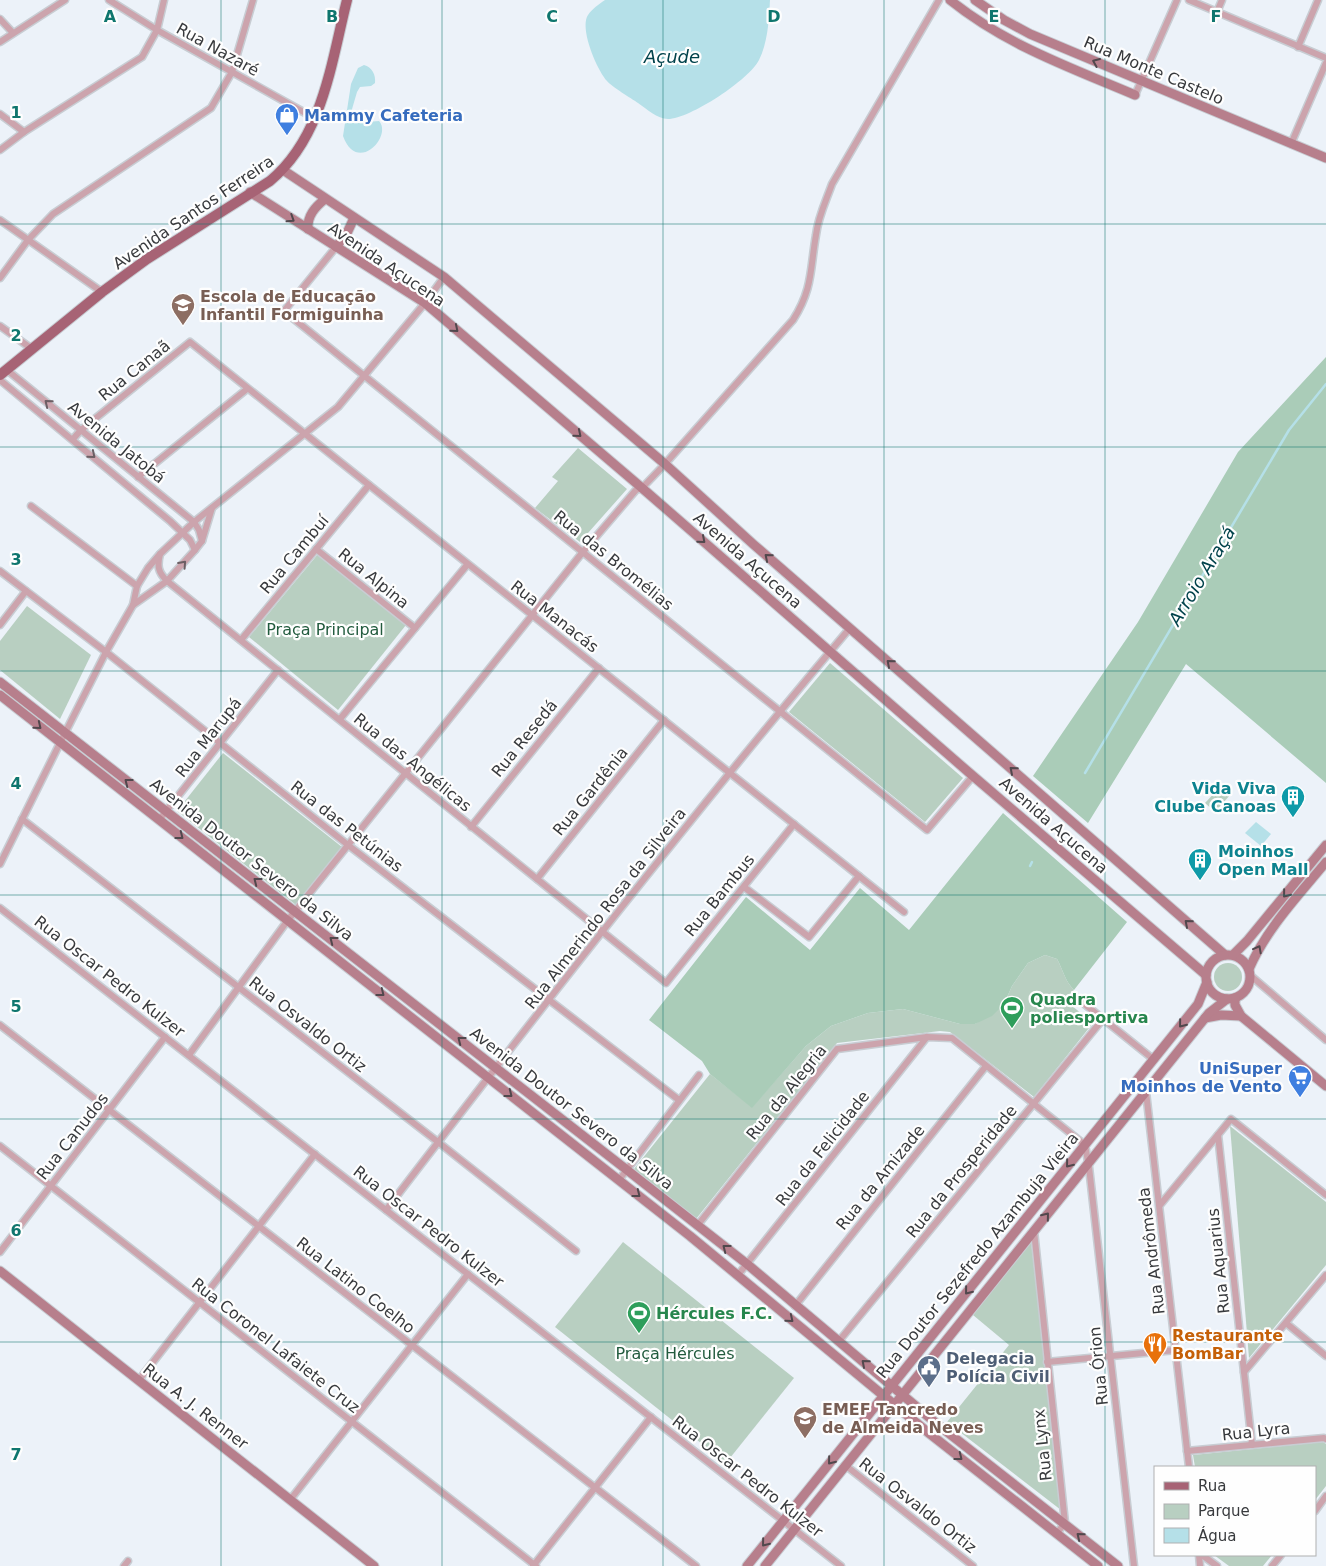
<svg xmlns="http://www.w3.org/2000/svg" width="1326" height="1566" font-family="'DejaVu Sans',sans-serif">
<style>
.green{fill:#b8cfc1}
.forest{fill:#aaccb8}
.water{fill:#b5e0e8}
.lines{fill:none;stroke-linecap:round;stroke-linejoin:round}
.stream{stroke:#b5e0e8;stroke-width:2.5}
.street-casing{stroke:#c8cdd3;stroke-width:9}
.secondary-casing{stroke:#c8cdd3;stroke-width:11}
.primary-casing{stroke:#c8cdd3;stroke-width:12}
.street{stroke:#cca4ad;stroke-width:6}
.secondary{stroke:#b77f8c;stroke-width:9}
.primary{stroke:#a76375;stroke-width:10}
.oneway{stroke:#51484d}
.oneway2{stroke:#6c5f64}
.grid{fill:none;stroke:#0f766e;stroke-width:1;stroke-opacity:0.55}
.labels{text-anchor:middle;stroke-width:4.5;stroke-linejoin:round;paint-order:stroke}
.street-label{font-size:16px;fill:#383a3d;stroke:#fefefe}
.shop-label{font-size:16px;font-weight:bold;fill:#366cbe;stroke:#fefefe;text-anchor:start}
.education-label{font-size:16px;font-weight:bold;fill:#785e54;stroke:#fefefe;text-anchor:start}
.park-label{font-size:16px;fill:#225b3e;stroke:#fefefe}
.culture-label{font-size:16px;font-weight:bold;fill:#0d838f;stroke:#fefefe;text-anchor:end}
.leisure-label{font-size:16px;font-weight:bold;fill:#27864d;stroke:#fefefe;text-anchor:start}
.food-label{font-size:16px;font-weight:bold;fill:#c56008;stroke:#fefefe;text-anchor:start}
.service-label{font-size:16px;font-weight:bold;fill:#4e5e75;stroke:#fefefe;text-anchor:start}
.water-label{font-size:18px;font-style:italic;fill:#00424b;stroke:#fefefe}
.grid-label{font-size:16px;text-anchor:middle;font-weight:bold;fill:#0f766e;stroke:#fefefe;stroke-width:4.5;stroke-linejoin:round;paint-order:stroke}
</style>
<rect width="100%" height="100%" fill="#ecf2f9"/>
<g class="green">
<polygon points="578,448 627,489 580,542 535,508 558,481 552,477"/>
<polygon points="318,554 406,625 338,710 249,637"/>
<polygon points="27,606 91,655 60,719 0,670 0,641"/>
<polygon points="830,663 963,778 925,822 789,712"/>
<polygon points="223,753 342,847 296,905 177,811"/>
<polygon points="1220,787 1230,795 1215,812 1205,803"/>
<path d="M1045,955L1057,959C1063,970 1065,981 1074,990L1066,1001L1093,1023L1034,1097L950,1032L940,1031L837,1043L696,1219L634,1169L710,1074L752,1107L806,1046L831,1026L868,1013L903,1009L960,1024H975L1004,1004L1012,986L1028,963Z"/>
<circle cx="1228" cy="977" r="14"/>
<polygon points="1230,1126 1326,1202 1326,1265 1249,1358"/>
<polygon points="1031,1241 1061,1510 947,1422 1009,1345 973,1315"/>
<polygon points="623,1242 794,1378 726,1463 555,1327"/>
<polygon points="1323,1442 1326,1444 1326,1486 1315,1500 1315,1467 1195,1467 1193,1455"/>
<polygon points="1214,1555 1272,1555 1263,1566 1229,1566"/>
</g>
<g class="forest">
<polygon points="1326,357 1326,783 1186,664 1088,823 1033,776 1138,622 1238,452"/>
<path d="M1003,813L1127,922L1074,990C1065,981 1063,970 1057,959L1045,955L1028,963L1012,986L1004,1004L992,1016L975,1024H960L903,1009L868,1013L831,1026L806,1046L752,1108L710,1074L702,1061L649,1020L746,897L810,950L860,888L909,930Z"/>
</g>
<g class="water">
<path d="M605,0H770C769,19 768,42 759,60C750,79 690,119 668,119C657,119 647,109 638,103C631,98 612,87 607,81C597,70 579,28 588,15C592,9 599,4 605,0Z"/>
<path d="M364,65C372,67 376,75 375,83L371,86L360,87L357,92L350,116L356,123L379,121C393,136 357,175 343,136L351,84L358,68Z"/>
<polygon points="1256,822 1271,834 1261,846 1245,833"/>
</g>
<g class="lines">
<g class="stream">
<polyline points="1085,773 1289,430 1326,384"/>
<polyline points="1030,866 1032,862"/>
</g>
<g class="street-casing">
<g id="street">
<polyline points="109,0 157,30 316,119"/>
<polyline points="1189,0 1326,58"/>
<polyline points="1217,12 1222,0"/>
<polyline points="0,19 13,33"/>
<polyline points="0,42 65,0"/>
<polyline points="1298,47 1318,0"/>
<polyline points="1135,95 1177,0"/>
<polyline points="0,114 24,132"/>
<polyline points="1291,144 1326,63"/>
<polyline points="0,150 24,132 142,57 157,30 164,0"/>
<polyline points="0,220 102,292"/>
<polyline points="336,247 284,311 927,830 973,776"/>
<polyline points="0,278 28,240 53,214 211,108 232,72 253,0"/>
<polyline points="0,326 32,349"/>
<polyline points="7,370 194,522 199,530 202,541"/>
<polyline points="0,380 170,521 190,540 195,550"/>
<polyline points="73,439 81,430 190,342 904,912"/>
<polyline points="138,477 247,389"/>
<polyline points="31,506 137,586"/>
<polyline points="316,549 415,628"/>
<path d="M160,554C157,566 158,572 167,581L666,983L794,824"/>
<polyline points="0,571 106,652 348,845 679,1100"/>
<polyline points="133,605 167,581 195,550 202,541 212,508"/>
<polyline points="0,625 26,591"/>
<polyline points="241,640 369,485"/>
<polyline points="340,719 467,565"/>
<polyline points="22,819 438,1142 576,1251"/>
<polyline points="159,820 278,670"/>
<polyline points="471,827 599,668"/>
<polyline points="0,864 60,743 106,652 133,605 137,586 148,568 160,554 194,522 338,407 425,303 444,277"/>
<polyline points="537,879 664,720"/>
<polyline points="744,887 809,937 859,876"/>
<polyline points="0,908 841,1566"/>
<polyline points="1251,976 1326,1040"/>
<polyline points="1077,998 1153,1059"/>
<polyline points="0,1025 696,1566"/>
<path d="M189,1055L288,920L582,553L636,490L642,488L665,464L793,320C813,289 810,269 816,235C818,217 826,201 832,184L939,0"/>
<polyline points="1146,1092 1189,1467"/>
<polyline points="1218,1135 1252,1445"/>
<polyline points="0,1146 536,1566"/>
<polyline points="619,1180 699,1075"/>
<polyline points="1160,1205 1231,1119 1326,1195"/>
<path d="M386,1210C537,1013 690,817 850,628"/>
<polyline points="697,1226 837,1049 927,1037 952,1038 1085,1145 1089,1167 1134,1566"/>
<polyline points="1034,1231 1065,1523 1057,1533"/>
<polyline points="0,1252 165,1037"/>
<polyline points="738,1275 927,1037"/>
<polyline points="795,1306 986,1066"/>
<polyline points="1286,1323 1326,1356"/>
<polyline points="839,1341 1103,1019"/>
<polyline points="1047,1362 1176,1350"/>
<polyline points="1244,1372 1326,1275"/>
<polyline points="139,1380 315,1154"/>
<polyline points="1187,1451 1324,1438 1326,1439"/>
<polyline points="845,1465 973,1566"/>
<polyline points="290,1500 468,1274"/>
<polyline points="1315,1511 1326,1496"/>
<polyline points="1199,1555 1200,1566"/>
<polyline points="1202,1555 1217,1566"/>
<polyline points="124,1566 128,1561"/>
<polyline points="533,1566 651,1417"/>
<polyline points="1272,1566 1281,1555"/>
</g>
</g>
<g class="secondary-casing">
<g id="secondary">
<path d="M950,0C1006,45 1069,67 1135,95"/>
<polyline points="975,0 1004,20 1030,34 1326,158"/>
<polyline points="283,170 444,277 665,464 753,544 1225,955"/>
<polyline points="250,192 425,303 642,488 973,776 1206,975"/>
<path d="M308,229C307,216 315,207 325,199"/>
<polyline points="336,247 347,233 354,218"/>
<polyline points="0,682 627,1170 747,1264 937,1424 1118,1566"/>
<polyline points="0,695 690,1236 930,1434 1098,1566"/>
<circle cx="1228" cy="977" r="22"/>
<polyline points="1233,955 1247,941 1326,845"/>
<path d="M1249,969C1267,928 1298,896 1326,862"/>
<polyline points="1235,998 1235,1005 1241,1016 1326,1086"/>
<polyline points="1205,1018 1221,1015 1241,1016"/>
<polyline points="0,1271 374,1566"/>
<polyline points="747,1566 1198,1004 1207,982"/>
<polyline points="765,1566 1209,1013 1227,999"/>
</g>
</g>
<g class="primary-casing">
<path id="primary" d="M0,375L102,292L147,259L270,181C323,137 331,63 347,0"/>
</g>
<use href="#street" class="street"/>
<use href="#secondary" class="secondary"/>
<use href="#primary" class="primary"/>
</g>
<defs><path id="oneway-chevron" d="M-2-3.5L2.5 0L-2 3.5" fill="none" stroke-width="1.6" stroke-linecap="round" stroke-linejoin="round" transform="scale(1.25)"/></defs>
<g class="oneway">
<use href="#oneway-chevron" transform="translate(1096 62) rotate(-157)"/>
<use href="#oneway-chevron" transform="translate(291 219) rotate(33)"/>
<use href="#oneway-chevron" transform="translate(455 329) rotate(40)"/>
<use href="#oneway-chevron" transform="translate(578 434) rotate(40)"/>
<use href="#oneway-chevron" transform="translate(702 540) rotate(41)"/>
<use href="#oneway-chevron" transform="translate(768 557) rotate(-140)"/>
<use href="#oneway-chevron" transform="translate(890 663) rotate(-139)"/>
<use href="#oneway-chevron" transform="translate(38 726) rotate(39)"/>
<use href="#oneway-chevron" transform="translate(1013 770) rotate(-139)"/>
<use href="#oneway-chevron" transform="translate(128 782) rotate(-142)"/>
<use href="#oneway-chevron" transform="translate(180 836) rotate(38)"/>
<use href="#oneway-chevron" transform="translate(257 881) rotate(-142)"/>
<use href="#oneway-chevron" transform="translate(1286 894) rotate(129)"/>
<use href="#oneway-chevron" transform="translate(1188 923) rotate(-139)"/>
<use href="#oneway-chevron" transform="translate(333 940) rotate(-142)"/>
<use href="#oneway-chevron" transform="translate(1258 949) rotate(-62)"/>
<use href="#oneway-chevron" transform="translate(381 993) rotate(38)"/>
<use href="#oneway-chevron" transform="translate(1182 1024) rotate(129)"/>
<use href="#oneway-chevron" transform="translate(461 1040) rotate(-142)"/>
<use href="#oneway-chevron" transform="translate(509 1094) rotate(38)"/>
<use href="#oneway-chevron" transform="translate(1069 1164) rotate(129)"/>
<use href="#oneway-chevron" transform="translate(637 1194) rotate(38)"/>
<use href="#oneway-chevron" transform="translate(1046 1216) rotate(-51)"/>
<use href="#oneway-chevron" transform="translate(726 1248) rotate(-142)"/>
<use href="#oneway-chevron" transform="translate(968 1291) rotate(129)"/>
<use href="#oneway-chevron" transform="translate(790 1319) rotate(39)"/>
<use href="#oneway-chevron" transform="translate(865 1363) rotate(-139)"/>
<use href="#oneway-chevron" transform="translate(959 1457) rotate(38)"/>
<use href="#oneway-chevron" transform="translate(831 1461) rotate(129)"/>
<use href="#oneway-chevron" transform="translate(1080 1536) rotate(-141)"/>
<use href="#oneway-chevron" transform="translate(765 1543) rotate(129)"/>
</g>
<g class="oneway2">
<use href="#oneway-chevron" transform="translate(48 403) rotate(-141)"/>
<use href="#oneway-chevron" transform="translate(92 455) rotate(40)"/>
<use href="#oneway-chevron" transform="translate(183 564) rotate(-48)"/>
</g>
<path class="grid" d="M221,0V1566M442,0V1566M663,0V1566M884,0V1566M1105,0V1566M0,224H1326M0,447H1326M0,671H1326M0,895H1326M0,1119H1326M0,1342H1326"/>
<defs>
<g id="shop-pin" transform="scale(1.25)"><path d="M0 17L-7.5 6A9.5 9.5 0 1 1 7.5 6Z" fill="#3f7fe0" stroke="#fefefe"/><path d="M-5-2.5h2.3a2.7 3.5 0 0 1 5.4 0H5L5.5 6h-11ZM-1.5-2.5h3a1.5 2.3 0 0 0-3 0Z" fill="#fff"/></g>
<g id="school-pin" transform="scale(1.25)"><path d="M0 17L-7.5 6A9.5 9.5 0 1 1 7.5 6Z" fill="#8d6e63" stroke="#fefefe"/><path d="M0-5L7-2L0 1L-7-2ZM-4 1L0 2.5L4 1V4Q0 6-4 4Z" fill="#fff"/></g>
<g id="building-pin" transform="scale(1.25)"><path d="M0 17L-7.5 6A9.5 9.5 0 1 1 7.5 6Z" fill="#0f9aa8" stroke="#fefefe"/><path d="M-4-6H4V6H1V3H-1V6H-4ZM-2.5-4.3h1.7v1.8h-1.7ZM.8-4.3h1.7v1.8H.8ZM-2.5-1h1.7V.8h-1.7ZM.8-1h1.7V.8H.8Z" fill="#fff"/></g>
<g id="stadium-pin" transform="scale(1.25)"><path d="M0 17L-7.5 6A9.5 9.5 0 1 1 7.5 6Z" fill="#2e9e5b" stroke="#fefefe"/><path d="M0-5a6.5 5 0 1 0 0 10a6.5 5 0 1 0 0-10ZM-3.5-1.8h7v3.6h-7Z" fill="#fff"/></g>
<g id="supermarket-pin" transform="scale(1.25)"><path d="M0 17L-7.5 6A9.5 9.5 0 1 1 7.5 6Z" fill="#3f7fe0" stroke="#fefefe"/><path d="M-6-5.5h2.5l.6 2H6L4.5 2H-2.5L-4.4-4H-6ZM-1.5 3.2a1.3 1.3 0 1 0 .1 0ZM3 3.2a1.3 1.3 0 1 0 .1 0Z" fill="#fff"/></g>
<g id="restaurant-pin" transform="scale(1.25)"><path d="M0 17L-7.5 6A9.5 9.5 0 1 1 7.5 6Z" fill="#e8710a" stroke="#fefefe"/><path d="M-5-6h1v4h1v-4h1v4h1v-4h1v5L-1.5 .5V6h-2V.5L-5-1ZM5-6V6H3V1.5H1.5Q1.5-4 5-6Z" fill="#fff"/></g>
<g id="civic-pin" transform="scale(1.25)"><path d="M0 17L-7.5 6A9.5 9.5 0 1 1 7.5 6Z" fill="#5c6f8a" stroke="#fefefe"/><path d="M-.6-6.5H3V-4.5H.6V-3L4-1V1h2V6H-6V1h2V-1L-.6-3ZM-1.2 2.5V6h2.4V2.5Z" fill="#fff"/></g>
</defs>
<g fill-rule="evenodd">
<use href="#shop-pin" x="287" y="115"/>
<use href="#school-pin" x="183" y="305"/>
<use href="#building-pin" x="1293" y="797"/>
<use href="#building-pin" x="1200" y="860"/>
<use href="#stadium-pin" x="1012" y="1008"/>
<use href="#supermarket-pin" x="1300" y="1077"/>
<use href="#stadium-pin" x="639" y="1313"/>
<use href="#restaurant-pin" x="1155" y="1344"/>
<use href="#civic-pin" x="929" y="1367"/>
<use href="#school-pin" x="805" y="1418"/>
</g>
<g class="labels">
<g class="street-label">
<text transform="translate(218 49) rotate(29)" y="6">Rua Nazaré</text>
<text transform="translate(1154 70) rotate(23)" y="6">Rua Monte Castelo</text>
<text transform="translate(193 212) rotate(-34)" y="6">Avenida Santos Ferreira</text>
<text transform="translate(387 264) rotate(34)" y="6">Avenida Açucena</text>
<text transform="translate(134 370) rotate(-39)" y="6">Rua Canaã</text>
<text transform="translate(117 442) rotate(39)" y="6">Avenida Jatobá</text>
<text transform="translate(294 554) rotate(-50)" y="6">Rua Cambuí</text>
<text transform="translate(614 560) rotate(39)" y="6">Rua das Bromélias</text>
<text transform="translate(748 560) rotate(41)" y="6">Avenida Açucena</text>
<text transform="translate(374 578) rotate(39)" y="6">Rua Alpina</text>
<text transform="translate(555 616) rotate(38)" y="6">Rua Manacás</text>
<text transform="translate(208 737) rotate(-52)" y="6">Rua Marupá</text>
<text transform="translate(524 738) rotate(-51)" y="6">Rua Resedá</text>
<text transform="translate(413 762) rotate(39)" y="6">Rua das Angélicas</text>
<text transform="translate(590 791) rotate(-51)" y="6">Rua Gardênia</text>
<text transform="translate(1054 825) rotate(41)" y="6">Avenida Açucena</text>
<text transform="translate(347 826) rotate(38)" y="6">Rua das Petúnias</text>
<text transform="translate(252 859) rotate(38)" y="6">Avenida Doutor Severo da Silva</text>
<text transform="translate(719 895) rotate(-51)" y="6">Rua Bambus</text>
<text transform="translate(605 908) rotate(-52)" y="6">Rua Almerindo Rosa da Silveira</text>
<text transform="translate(110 976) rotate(38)" y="6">Rua Oscar Pedro Kulzer</text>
<text transform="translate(308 1024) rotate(38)" y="6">Rua Osvaldo Ortiz</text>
<text transform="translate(786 1092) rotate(-51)" y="6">Rua da Alegria</text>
<text transform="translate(572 1108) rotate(38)" y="6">Avenida Doutor Severo da Silva</text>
<text transform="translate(72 1136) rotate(-52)" y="6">Rua Canudos</text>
<text transform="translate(822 1148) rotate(-52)" y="6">Rua da Felicidade</text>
<text transform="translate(961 1171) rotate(-51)" y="6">Rua da Prosperidade</text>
<text transform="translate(880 1177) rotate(-51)" y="6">Rua da Amizade</text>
<text transform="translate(429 1226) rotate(38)" y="6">Rua Oscar Pedro Kulzer</text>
<text transform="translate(1151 1251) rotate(-97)" y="6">Rua Andrômeda</text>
<text transform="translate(977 1255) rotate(-51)" y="6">Rua Doutor Sezefredo Azambuja Vieira</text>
<text transform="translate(1218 1261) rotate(-96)" y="6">Rua Aquarius</text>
<text transform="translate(356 1285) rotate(38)" y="6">Rua Latino Coelho</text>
<text transform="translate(276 1345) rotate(38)" y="6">Rua Coronel Lafaiete Cruz</text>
<text transform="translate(1098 1366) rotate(-96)" y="6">Rua Órion</text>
<text transform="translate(196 1406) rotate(38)" y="6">Rua A. J. Renner</text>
<text transform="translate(1256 1431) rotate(-6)" y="6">Rua Lyra</text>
<text transform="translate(1042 1445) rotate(-96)" y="6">Rua Lynx</text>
<text transform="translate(748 1476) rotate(38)" y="6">Rua Oscar Pedro Kulzer</text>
<text transform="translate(918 1505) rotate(38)" y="6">Rua Osvaldo Ortiz</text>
</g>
<g class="shop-label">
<text x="304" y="121">Mammy Cafeteria</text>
<text x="1282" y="1074" text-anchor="end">UniSuper<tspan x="1282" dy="18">Moinhos de Vento</tspan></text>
</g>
<g class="education-label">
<text x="200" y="302">Escola de Educação<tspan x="200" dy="18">Infantil Formiguinha</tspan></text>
<text x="822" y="1415">EMEF Tancredo<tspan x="822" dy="18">de Almeida Neves</tspan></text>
</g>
<g class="park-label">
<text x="325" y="635">Praça Principal</text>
<text x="675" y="1359">Praça Hércules</text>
</g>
<g class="culture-label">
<text x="1276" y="794">Vida Viva<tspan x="1276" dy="18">Clube Canoas</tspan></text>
<text x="1218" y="857" text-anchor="start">Moinhos<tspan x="1218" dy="18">Open Mall</tspan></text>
</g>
<g class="leisure-label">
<text x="1030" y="1005">Quadra<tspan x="1030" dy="18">poliesportiva</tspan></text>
<text x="656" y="1319">Hércules F.C.</text>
</g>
<g class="food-label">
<text x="1172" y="1341">Restaurante<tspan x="1172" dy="18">BomBar</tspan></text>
</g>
<g class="service-label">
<text x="946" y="1364">Delegacia<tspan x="946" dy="18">Polícia Civil</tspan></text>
</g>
<g class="water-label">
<text x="672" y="63">Açude</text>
<text transform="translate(1202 576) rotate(-59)" y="6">Arroio Araçá</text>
</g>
</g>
<g class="grid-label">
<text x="110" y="22">A</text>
<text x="332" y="22">B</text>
<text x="552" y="22">C</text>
<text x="774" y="22">D</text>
<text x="994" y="22">E</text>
<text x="1216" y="22">F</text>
<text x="16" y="118">1</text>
<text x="16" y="341">2</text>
<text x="16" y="565">3</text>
<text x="16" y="789">4</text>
<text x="16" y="1012">5</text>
<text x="16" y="1236">6</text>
<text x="16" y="1460">7</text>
</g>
<rect x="1154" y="1466" width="162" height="90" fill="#fefefe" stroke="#afb0b1"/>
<rect x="1164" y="1482" width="25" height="8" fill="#a76375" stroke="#afb0b1"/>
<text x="1198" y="1491" font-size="15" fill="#383a3d">Rua</text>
<rect x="1164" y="1504" width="25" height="15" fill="#b8cfc1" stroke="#afb0b1"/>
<text x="1198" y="1516" font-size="15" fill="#383a3d">Parque</text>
<rect x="1164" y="1528" width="25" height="15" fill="#b5e0e8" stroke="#afb0b1"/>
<text x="1198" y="1541" font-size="15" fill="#383a3d">Água</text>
</svg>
